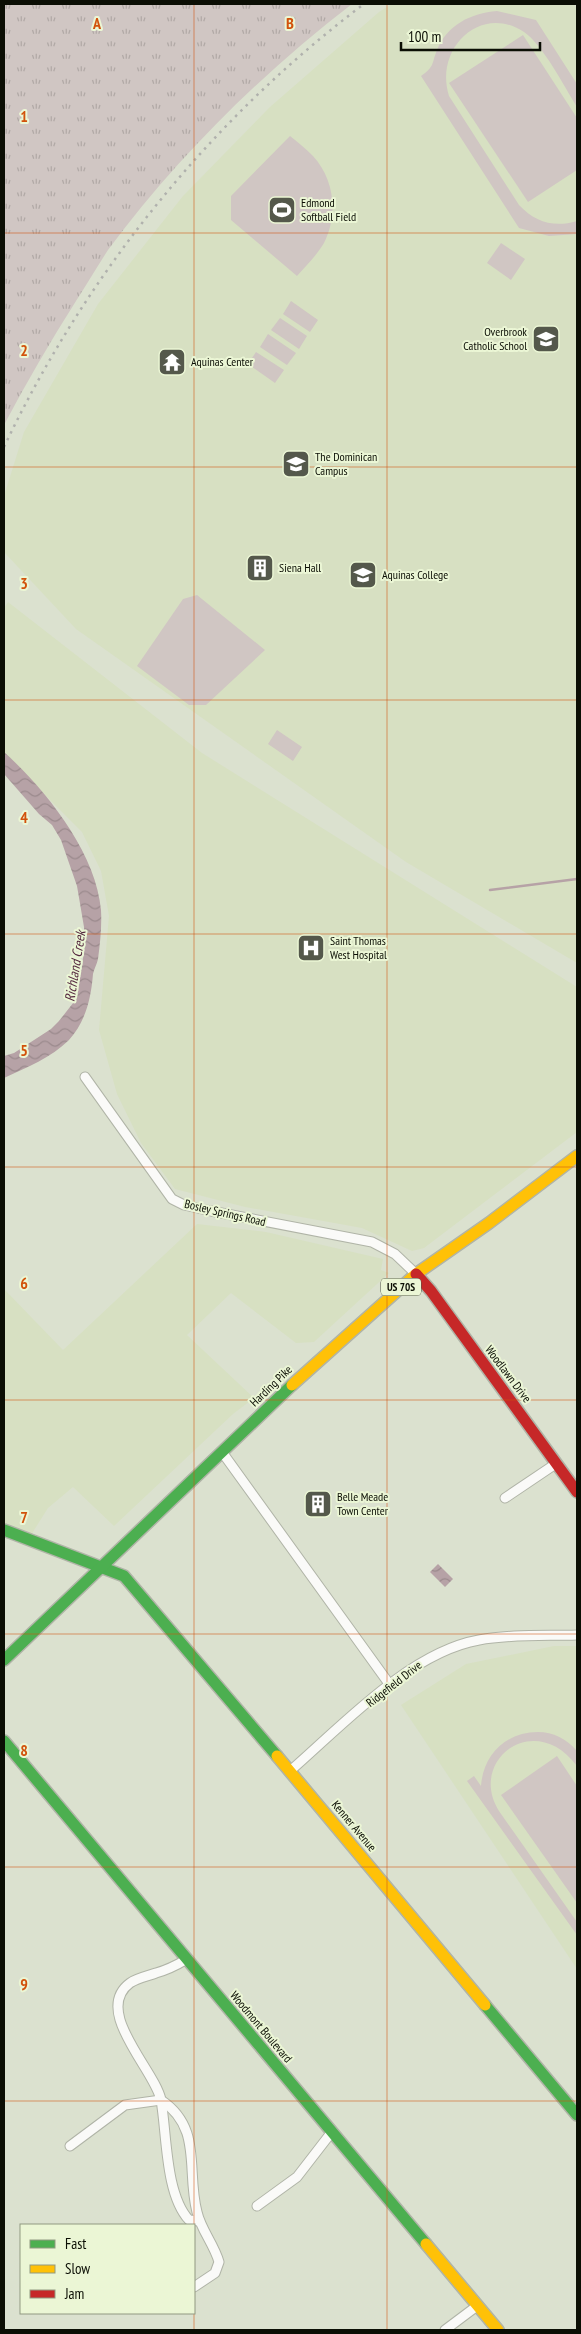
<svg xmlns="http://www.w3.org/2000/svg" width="581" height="2334" font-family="'PT Sans Narrow',sans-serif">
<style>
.built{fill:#d7e0c2}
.grass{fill:url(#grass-tufts)}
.green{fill:#d0c6c3}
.water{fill:url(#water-waves)}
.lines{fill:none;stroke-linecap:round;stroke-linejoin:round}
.stream{stroke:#b6a2a6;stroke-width:2.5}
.street-casing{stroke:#b0b4a7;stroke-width:11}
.fast-casing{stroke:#b0b4a7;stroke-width:14}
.slow-casing{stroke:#b0b4a7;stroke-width:14}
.jam-casing{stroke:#b0b4a7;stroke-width:14}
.street{stroke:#fafaf8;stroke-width:9}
.fast{stroke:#4caf50;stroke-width:11}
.slow{stroke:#ffc107;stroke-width:11}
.jam{stroke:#c62828;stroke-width:11}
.rail{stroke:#b0b1ad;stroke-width:2.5;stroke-dasharray:2.5 5;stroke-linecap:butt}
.grid{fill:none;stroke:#d2520b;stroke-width:1;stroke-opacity:0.55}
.labels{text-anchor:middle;stroke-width:4;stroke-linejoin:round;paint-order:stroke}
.shield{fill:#ebf6d5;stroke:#4e5443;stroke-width:1}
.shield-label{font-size:11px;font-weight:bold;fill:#0b0e04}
.poi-label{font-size:12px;fill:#0b0e04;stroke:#ebf6d5;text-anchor:start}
.street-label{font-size:12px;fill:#0b0e04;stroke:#ebf6d5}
.water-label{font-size:14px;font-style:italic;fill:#54273e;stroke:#ebf6d5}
.grid-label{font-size:16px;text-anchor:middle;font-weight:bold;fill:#d2520b;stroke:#ebf6d5;stroke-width:4;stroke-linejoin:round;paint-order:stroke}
</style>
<defs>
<pattern id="grass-tufts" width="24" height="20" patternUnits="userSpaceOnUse" patternTransform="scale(1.25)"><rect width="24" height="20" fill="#d0c6c3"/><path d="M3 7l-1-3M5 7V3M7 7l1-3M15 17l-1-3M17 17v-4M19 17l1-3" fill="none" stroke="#b1a9a6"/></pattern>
<pattern id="water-waves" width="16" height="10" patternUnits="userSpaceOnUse" patternTransform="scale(1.25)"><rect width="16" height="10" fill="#b6a2a6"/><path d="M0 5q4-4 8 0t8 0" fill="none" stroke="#9b8a8d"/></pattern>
</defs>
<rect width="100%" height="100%" fill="#dbe1cf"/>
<g class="built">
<polygon points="392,4 574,4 577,9 577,963 406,862 76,629 4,552 4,496 24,432 98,304 183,196 270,107 379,12"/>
<polygon points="8,602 202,753 577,987 577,1132 424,1248 412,1251 362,1228 245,1207 175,1189 141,1143 117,1094 99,1030 109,916 101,871 82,832 4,754 4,608"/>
<polygon points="197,1224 266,1232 383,1259 381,1270 389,1273 314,1342 296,1343 231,1293 187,1335 254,1398 233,1414 114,1526 73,1487 48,1508 31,1535 4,1524 4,1289 63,1350"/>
<polygon points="554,1646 577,1646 577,1969 401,1705 466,1664"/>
</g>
<path class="grass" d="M4,4H352C261,74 177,157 108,250C97,267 87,284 76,301C50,342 26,383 4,425Z"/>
<g class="green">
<path d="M497,11L536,20L577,84V107C564,86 543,45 524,32C480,3 434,49 449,96L519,205C535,222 554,228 577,221V234L549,236L519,228L421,76C435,66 431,65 437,50C447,25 471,13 497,11Z"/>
<polygon points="523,35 577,118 577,170 528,202 449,83"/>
<path d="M290,136C298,142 306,149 313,156C335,180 338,215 324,243C317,255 306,266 297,276L231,220V196Z"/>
<polygon points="501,243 525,259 511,280 487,263"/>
<polygon points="291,301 318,320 310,332 283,314"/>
<polygon points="280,318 307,336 299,349 271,330"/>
<polygon points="268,334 296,353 287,365 260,347"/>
<polygon points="256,352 284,370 275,383 248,364"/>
<polygon points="197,595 265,650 206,705 189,705 137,666 183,599"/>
<polygon points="277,730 302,747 293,761 268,744"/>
<path d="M538,1732C553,1732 567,1739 577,1751V1766C535,1709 467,1760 499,1811L577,1922V1935L467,1781L474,1776L481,1786C483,1755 506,1732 538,1732Z"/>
<polygon points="557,1756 577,1786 577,1903 501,1795"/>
</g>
<g class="water">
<path d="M4,752C45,789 96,852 101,910C102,926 100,944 98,959C97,964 94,969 93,974C91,998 86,1021 69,1040C51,1058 27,1067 4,1078V1056L14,1053L51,1029L59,1021L77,998L85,945L84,927L77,886L61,840L52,825L39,814L4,774Z"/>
<polygon points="438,1564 453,1579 445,1587 430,1572"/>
</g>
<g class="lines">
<polyline class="stream" points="490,890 577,879"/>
<g class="street-casing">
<g id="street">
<polyline points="85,1077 172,1199 184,1205 211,1211 372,1242 395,1254 416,1274"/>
<polyline points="222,1452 390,1685"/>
<polyline points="505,1498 557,1463"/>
<path d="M290,1771C342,1726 410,1652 479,1640C511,1634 545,1636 577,1635"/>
<path d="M161,2100C203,2128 186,2170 197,2212C201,2230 214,2244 219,2262L215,2273L194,2287"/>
<path d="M161,2100C167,2134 165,2194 189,2220L199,2221"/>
<path d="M70,2146L125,2105L161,2100C155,2070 92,2011 130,1983C137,1978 148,1976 156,1973C167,1970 177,1965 187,1959"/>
<polyline points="257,2206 297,2177 331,2133"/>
<polyline points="445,2330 477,2306"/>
</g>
</g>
<g class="fast-casing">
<g id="fast">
<polyline points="4,1530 124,1576 277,1756"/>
<polyline points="4,1660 292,1385"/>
<polyline points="4,1741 426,2244"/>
<polyline points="485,2005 577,2115"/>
</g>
</g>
<g class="slow-casing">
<g id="slow">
<polyline points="292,1385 416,1274 489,1223 577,1156"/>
<polyline points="277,1756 485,2005"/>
<polyline points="426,2244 498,2330"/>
</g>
</g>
<g class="jam-casing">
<polyline id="jam" points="416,1274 431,1291 577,1492"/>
</g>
<use href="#street" class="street"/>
<use href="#fast" class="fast"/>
<use href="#slow" class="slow"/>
<use href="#jam" class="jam"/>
<path class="rail" d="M4,447C86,274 211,119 364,4"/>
</g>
<path class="grid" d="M194,4V2225M387,4V2330M4,233H577M4,467H577M4,700H577M4,934H577M4,1167H577M4,1400H577M4,1634H577M4,1867H577M4,2101H577M194,2313V2330"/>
<defs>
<g id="stadium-square" transform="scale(1.4375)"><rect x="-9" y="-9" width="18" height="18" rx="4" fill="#54584b" stroke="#ebf6d5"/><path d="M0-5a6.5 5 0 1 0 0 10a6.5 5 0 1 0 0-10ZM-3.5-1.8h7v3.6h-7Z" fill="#fff"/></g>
<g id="school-square" transform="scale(1.4375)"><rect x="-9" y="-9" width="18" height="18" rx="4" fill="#54584b" stroke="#ebf6d5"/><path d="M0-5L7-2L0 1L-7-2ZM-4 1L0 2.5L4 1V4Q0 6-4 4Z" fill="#fff"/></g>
<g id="temple-square" transform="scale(1.4375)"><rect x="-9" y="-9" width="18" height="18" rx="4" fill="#54584b" stroke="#ebf6d5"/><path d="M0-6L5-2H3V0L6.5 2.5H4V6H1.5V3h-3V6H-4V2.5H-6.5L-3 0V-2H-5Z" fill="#fff"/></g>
<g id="building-square" transform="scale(1.4375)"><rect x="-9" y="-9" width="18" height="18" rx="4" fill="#54584b" stroke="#ebf6d5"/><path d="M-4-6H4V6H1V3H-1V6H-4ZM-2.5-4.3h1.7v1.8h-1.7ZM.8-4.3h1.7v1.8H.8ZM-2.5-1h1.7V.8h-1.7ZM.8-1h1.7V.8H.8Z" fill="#fff"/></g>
<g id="university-square" transform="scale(1.4375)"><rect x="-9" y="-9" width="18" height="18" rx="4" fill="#54584b" stroke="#ebf6d5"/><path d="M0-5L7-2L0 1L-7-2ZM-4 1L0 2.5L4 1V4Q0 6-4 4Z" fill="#fff"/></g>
<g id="hospital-square" transform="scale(1.4375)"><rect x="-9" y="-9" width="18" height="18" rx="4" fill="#54584b" stroke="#ebf6d5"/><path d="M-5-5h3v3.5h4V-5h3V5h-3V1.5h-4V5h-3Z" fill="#fff"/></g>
</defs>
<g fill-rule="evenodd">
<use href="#stadium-square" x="282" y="210"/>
<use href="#school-square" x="546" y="339"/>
<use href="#temple-square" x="172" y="362"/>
<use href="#school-square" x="296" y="464"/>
<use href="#building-square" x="260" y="568"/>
<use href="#university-square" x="363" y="575"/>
<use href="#hospital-square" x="311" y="948"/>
<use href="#building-square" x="318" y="1504"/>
</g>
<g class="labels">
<rect class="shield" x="381" y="1278.5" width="40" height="17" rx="4"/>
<g class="shield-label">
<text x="401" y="1291">US 70S</text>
</g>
<g class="poi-label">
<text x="301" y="207">Edmond<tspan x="301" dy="14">Softball Field</tspan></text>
<text x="527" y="336" text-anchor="end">Overbrook<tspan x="527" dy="14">Catholic School</tspan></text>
<text x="191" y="366">Aquinas Center</text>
<text x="315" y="461">The Dominican<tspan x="315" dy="14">Campus</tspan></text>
<text x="279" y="572">Siena Hall</text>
<text x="382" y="579">Aquinas College</text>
<text x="330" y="945">Saint Thomas<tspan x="330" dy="14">West Hospital</tspan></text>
<text x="337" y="1501">Belle Meade<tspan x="337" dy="14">Town Center</tspan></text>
</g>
<g class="street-label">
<text transform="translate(225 1213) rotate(13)" y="4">Bosley Springs Road</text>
<text transform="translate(508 1374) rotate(53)" y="4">Woodlawn Drive</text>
<text transform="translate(271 1386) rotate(-44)" y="4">Harding Pike</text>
<text transform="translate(394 1684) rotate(-38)" y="4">Ridgefield Drive</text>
<text transform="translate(354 1826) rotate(50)" y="4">Kenner Avenue</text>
<text transform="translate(261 2027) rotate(50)" y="4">Woodmont Boulevard</text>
</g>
<g class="water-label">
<text transform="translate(75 966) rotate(-81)" y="5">Richland Creek</text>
</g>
</g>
<g class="grid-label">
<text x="97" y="29">A</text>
<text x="290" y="29">B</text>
<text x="24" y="122">1</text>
<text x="24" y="356">2</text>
<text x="24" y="589">3</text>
<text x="24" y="823">4</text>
<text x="24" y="1056">5</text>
<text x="24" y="1289">6</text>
<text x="24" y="1523">7</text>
<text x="24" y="1756">8</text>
<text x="24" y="1990">9</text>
</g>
<rect width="581" height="2334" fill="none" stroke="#0b0e04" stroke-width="10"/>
<rect x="20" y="2224" width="175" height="90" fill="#ebf6d5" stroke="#919981"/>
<rect x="30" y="2240" width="25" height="8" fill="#4caf50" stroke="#919981"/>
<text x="65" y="2249" font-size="15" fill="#0b0e04">Fast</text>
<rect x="30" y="2265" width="25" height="8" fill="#ffc107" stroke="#919981"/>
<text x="65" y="2274" font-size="15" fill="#0b0e04">Slow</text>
<rect x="30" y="2290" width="25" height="8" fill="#c62828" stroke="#919981"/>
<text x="65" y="2299" font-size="15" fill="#0b0e04">Jam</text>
<path d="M401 42v8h139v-8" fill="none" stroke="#0b0e04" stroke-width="2.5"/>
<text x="408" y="42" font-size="15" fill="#0b0e04" stroke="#ebf6d5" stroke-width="4" paint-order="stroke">100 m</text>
</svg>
